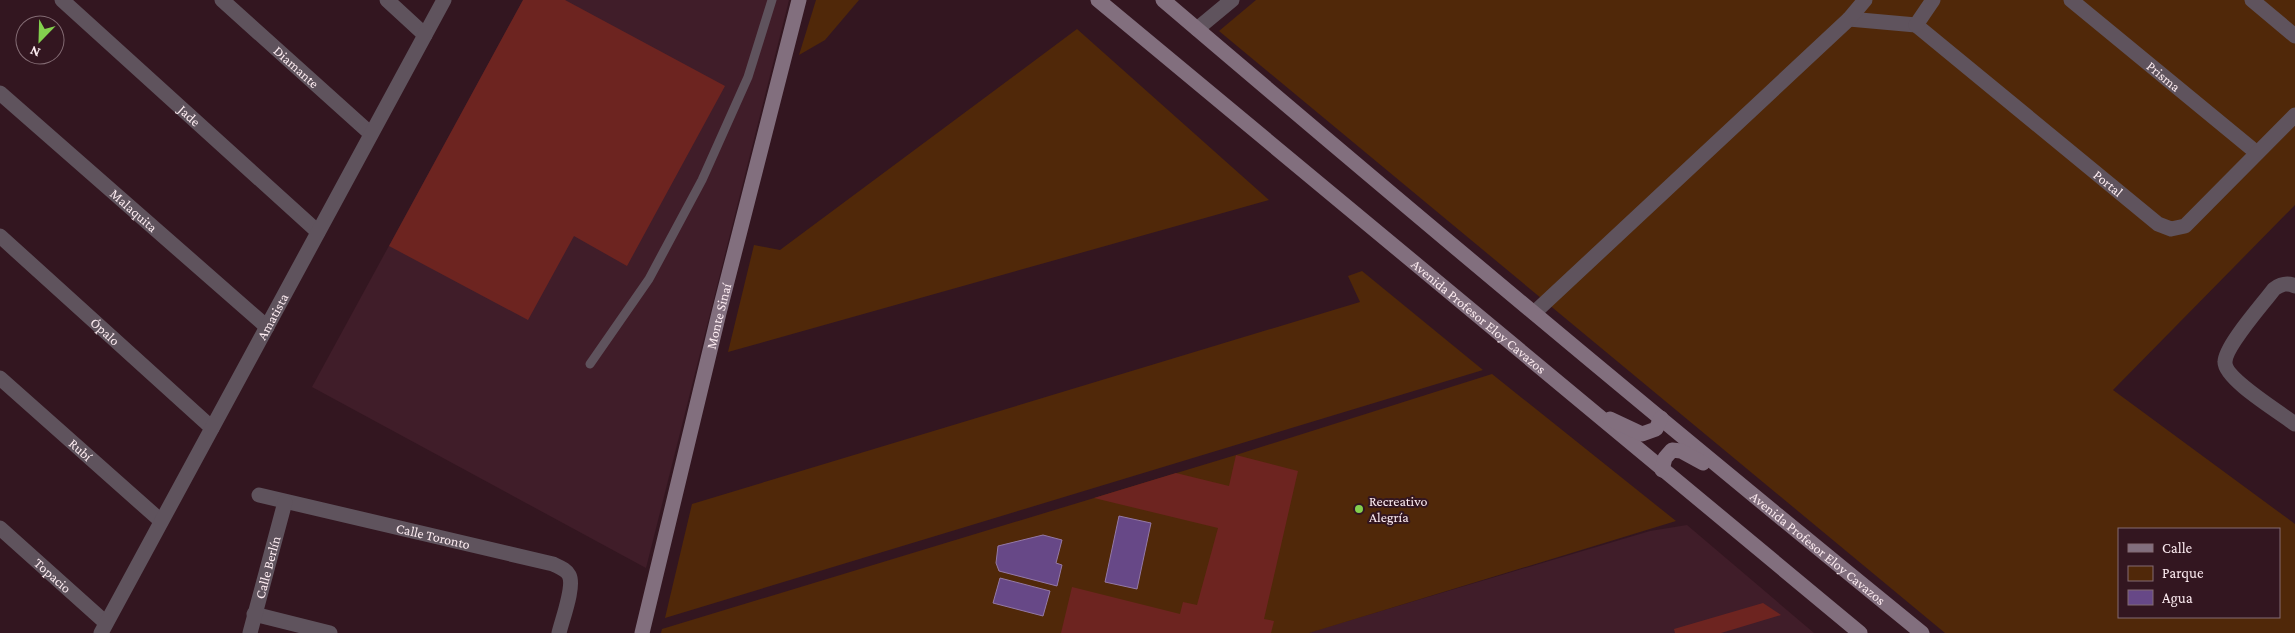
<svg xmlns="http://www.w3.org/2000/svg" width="2295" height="633" font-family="'Crimson Pro',serif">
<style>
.built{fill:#401d29}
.green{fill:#502809;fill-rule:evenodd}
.water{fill:#674887;stroke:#9479a6}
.building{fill:#6d2420}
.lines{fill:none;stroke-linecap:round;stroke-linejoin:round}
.lane{stroke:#5f535d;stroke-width:9}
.street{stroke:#5f535d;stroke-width:15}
.secondary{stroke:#826f7e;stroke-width:15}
.poi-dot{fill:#83d04e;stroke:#331620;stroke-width:2}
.labels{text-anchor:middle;stroke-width:4;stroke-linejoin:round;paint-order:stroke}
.street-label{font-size:14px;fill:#fcebf0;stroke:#331620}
.poi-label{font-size:14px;fill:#fcebf0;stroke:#331620;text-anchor:start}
</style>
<rect width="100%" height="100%" fill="#331620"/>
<g class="built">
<polygon points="523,0 789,0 646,568 312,387"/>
<polygon points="1687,525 1814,633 1307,633 1650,531"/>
</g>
<g class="green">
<polygon points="816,0 859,0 825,40 799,55"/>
<path d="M1256,0H2295V205L2113,390L2295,524V633H1945L1219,31ZM2119,529H2279V617H2119Z"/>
<polygon points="1077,29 1269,200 728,352 754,245 780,250"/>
<polygon points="1362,271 1483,370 665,618 692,504 1360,302 1348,276"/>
<polygon points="1492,374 1676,521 1309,633 661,633 662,629 1236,455"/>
</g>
<g class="water">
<polygon points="1119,516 1151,523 1137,589 1105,582"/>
<polygon points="1043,535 1062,540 1056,563 1062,565 1057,586 999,571 996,563 998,546"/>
<polygon points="1000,578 1050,591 1043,616 993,603"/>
</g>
<g class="building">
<polygon points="523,0 565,0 725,86 627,266 574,236 528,320 389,246"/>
<polygon points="1236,455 1298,471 1264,619 1274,621 1271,633 1061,633 1072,587 1180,614 1183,602 1197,605 1218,528 1094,498 1176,473 1229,486"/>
<polygon points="1763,603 1781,615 1721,633 1675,633 1674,629"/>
</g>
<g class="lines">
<polyline class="lane" points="590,364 649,279 702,180 748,77 772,0"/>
<g class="street">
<path id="s1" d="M62,0L318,232"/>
<path id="s2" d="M222,0L371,134"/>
<polyline points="387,0 425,35"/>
<path id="s3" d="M2071,0L2257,153"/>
<polyline points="2252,0 2295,36"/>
<polyline points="1849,19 1916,25"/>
<path id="s4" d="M1916,25L2158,224L2171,229L2185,226L2295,115"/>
<polyline points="1916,25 1933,0"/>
<polyline points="1197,29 1232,0"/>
<path id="s5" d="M0,93L267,327"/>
<path id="s6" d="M0,236L212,428"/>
<path d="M2295,286C2287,282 2281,284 2274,289C2263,304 2225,346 2225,362C2224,379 2281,413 2295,424"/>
<polyline points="1534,313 1849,19 1865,0"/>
<path id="s7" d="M0,378L161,521"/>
<path id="s8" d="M259,495L553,564C559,567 566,569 569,575C575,586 562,620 559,633"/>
<path id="s9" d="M0,528L106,623"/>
<polyline points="254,614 330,633"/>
<path id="s10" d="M101,633L444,0"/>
<path id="s11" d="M250,633L285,502"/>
</g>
<g class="secondary">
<path id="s12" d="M1098,0L1860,633"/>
<path id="s13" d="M1163,0C1414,214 1666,425 1922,633"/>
<polyline points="1610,419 1642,434 1656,429 1661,418"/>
<polyline points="1662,470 1665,458 1672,450 1681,451 1703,463"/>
<path id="s14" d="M642,633L719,313L799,0"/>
</g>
</g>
<circle class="poi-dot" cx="1359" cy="509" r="5"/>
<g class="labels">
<g class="street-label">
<text dy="5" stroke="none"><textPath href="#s2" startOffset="100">Diamante</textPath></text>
<text dy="5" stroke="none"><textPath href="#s3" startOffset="120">Prisma</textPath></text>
<text dy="5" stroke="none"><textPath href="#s1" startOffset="172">Jade</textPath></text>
<text dy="5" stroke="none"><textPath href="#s4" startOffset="249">Portal</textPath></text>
<text dy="5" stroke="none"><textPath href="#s5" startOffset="178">Malaquita</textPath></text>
<text dy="5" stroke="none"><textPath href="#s10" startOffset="360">Amatista</textPath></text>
<text dy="5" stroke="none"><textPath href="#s14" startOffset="326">Monte Sinaí</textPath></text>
<text dy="5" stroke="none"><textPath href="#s12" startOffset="495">Avenida Profesor Eloy Cavazos</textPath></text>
<text dy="5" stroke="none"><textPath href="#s6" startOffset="142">Ópalo</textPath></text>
<text dy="5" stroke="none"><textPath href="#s7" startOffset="108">Rubí</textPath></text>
<text dy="5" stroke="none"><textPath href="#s8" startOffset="179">Calle Toronto</textPath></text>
<text dy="5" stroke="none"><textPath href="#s13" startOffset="854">Avenida Profesor Eloy Cavazos</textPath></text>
<text dy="5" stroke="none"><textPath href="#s11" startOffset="68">Calle Berlín</textPath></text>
<text dy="5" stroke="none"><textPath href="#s9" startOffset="71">Topacio</textPath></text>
</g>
<g class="poi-label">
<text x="1369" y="506">Recreativo<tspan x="1369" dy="16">Alegría</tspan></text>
</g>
</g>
<rect x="2118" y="528" width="162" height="90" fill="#331620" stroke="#836b73"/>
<rect x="2128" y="544" width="25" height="8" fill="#826f7e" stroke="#836b73"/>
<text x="2162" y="553" font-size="15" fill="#fcebf0">Calle</text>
<rect x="2128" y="566" width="25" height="15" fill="#502809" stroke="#836b73"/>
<text x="2162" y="578" font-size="15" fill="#fcebf0">Parque</text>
<rect x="2128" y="590" width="25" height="15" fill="#674887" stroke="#836b73"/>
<text x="2162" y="603" font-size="15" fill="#fcebf0">Agua</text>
<g transform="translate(40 40) rotate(203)"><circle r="24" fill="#331620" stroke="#836b73"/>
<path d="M0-4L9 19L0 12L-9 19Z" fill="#83d04e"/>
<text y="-8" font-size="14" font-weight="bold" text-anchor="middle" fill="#fcebf0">N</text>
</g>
</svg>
